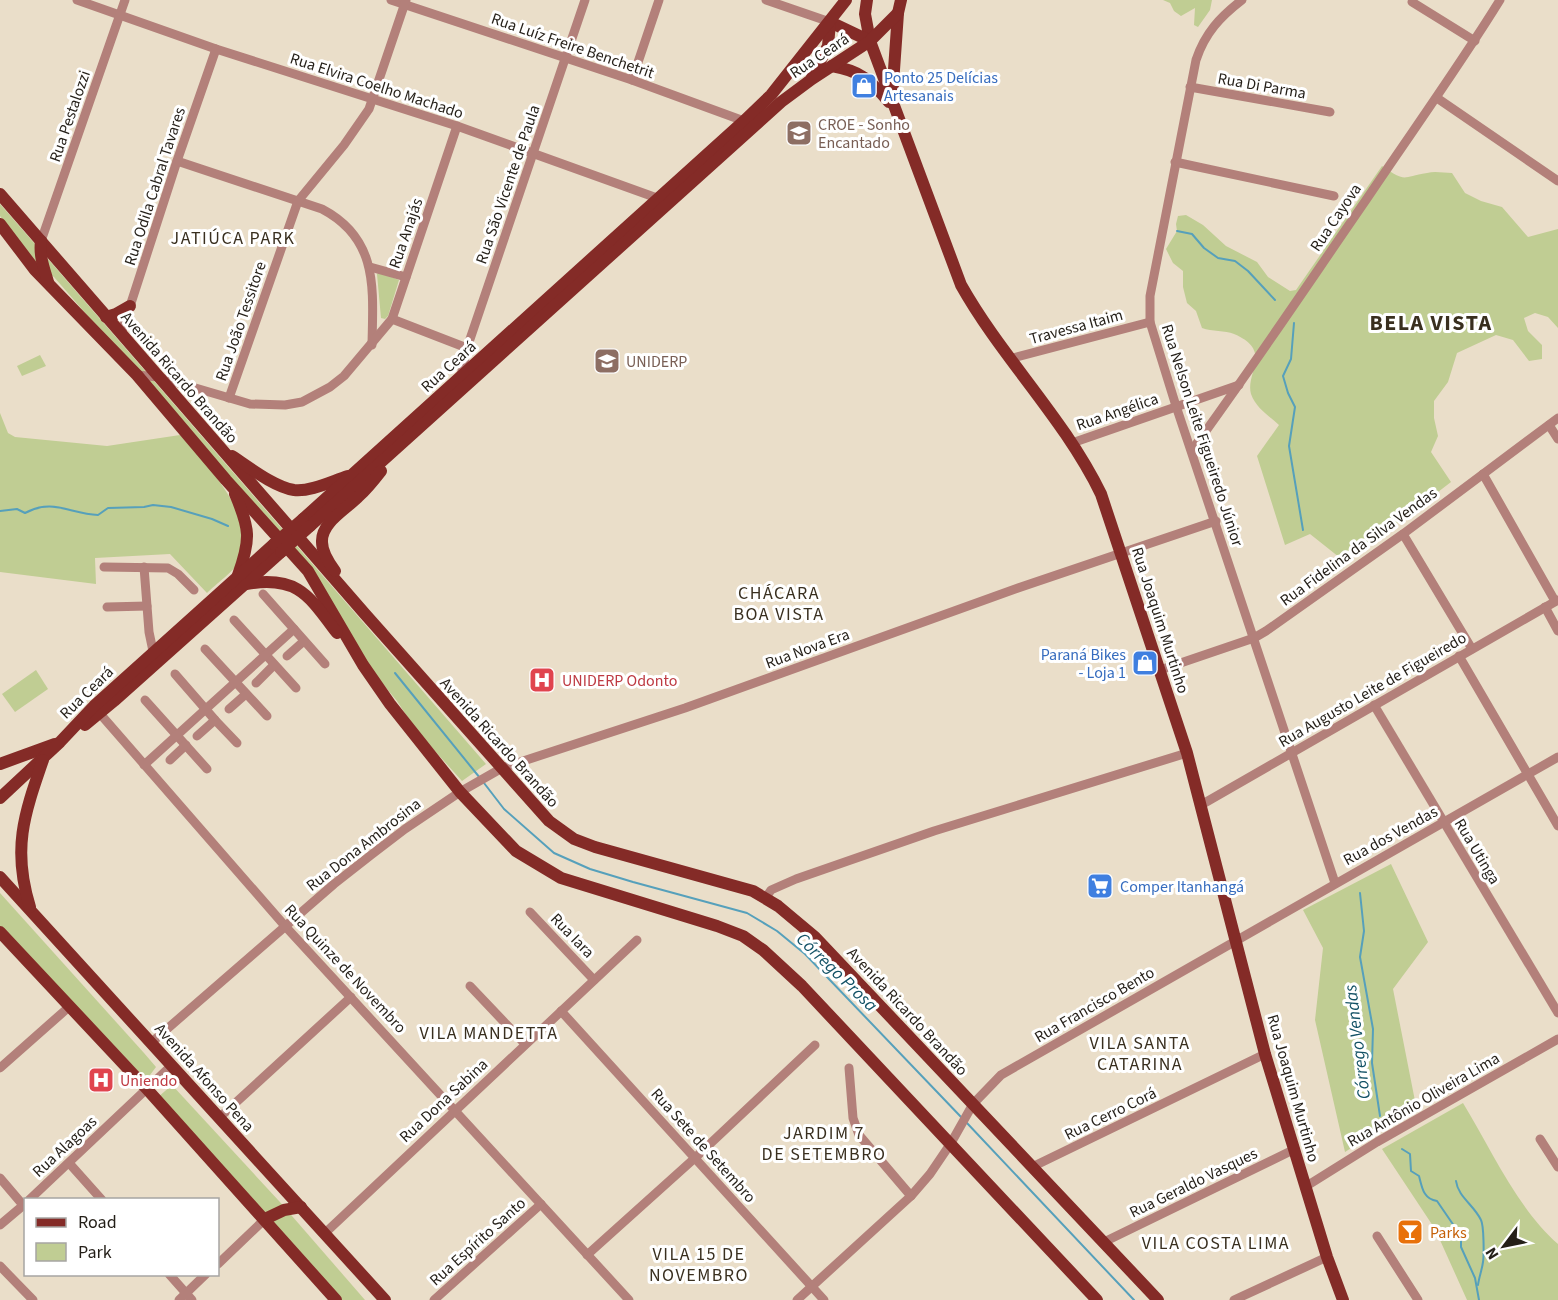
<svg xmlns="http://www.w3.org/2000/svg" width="1558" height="1300" font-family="'Source Sans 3',sans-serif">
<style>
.green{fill:#c0cd93}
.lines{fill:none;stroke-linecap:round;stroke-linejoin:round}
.stream{stroke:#56a0bb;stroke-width:2}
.minor{stroke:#b3807a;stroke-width:9}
.major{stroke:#842b27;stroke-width:12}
.major-bridge{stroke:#842b27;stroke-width:12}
.labels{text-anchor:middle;stroke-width:6;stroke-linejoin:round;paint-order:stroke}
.street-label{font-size:16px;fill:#241f18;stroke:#fff}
.shop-label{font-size:16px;fill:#366cbe;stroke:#fff;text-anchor:start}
.education-label{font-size:16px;fill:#785e54;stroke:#fff;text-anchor:start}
.health-label{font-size:16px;fill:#be3a42;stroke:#fff;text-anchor:start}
.food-label{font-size:16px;fill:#c56008;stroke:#fff;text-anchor:start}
.neighbourhood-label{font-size:18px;letter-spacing:1.5px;fill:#392f1f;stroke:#fff}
.water-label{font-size:18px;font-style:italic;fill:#125165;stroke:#fff}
.district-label{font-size:22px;font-weight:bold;letter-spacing:1.5px;fill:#392f1f;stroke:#fff}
</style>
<rect width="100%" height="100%" fill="#eadec9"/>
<g class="green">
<polygon points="1163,0 1212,0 1210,10 1198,27 1194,25 1195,8 1181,16 1174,11 1170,3"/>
<path d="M1382,166C1407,183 1401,177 1427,173C1435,171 1444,173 1452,173L1465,193L1481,201L1502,207L1528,237L1558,229V328L1548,317L1535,313L1524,318L1528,331L1542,345V359L1529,361L1513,340L1496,335L1457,353L1448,382L1434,401V418L1438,436L1431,452L1451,482L1377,539L1344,561L1310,534L1285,545L1257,456L1279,425C1268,415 1256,408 1251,394C1245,373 1274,351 1234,334C1225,330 1212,332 1202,328L1196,311L1187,303L1183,287V271L1173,263L1166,249L1177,231L1176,224L1178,216L1186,215L1203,225L1226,246L1257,262L1268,277L1290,291L1296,290Z"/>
<polygon points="0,204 35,244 486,764 462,781 416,730 397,701 373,672 321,585 54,277 39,267 28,255 0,216"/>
<polygon points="379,272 399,280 388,316 385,319 381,318 377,274"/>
<polygon points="40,355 46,366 22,376 17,366"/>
<path d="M0,413L8,433L15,437L107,446L180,435C206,464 260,519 240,561C235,570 215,585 207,593L170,554L95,558L96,584L0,572Z"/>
<polygon points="36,670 48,689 15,712 2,694"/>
<polygon points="1391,864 1428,942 1393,989 1416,1106 1345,1152 1315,1020 1323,948 1303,910"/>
<polygon points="0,893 144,1053 156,1067 150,1075 144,1077 0,927"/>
<polygon points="172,1085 279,1201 365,1300 341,1300 157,1098"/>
<path d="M1463,1103C1490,1147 1518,1210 1558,1244V1300H1467L1435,1229L1382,1149Z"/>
</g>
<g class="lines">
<g class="stream">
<polyline points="1177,231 1192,234 1204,248 1218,258 1235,261 1248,271 1275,300"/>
<polyline points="1294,323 1291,359 1283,376 1288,393 1295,407 1289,446 1303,530"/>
<path d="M0,511L17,509L25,513C53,498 70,514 98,515L108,508L144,507L153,505L171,507L212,519L228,526"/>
<polyline points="395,673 480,778"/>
<polyline points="484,783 504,809 554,853 590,869 633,882 747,913 777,931 805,954 962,1118"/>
<polyline points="1360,893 1364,931 1360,957 1373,1029 1372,1063 1380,1116"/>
<polyline points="966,1122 1134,1300"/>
<path d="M1402,1149L1410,1154L1411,1171L1419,1176C1422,1187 1423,1199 1437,1201L1461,1236V1247L1475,1278L1479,1300"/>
<path d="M1456,1181C1458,1197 1474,1205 1481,1220C1484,1226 1484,1255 1483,1262C1482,1270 1479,1277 1478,1285"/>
</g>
<g class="minor">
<polyline points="77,0 216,49 457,126 657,198 662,202"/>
<polyline points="391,0 632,80 744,121"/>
<polyline points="766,0 830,22"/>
<path d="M1242,0C1220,17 1205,33 1196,60L1150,296V322L1176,406L1335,883"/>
<polyline points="1412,2 1475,41"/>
<polyline points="632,80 659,0"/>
<polyline points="1190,87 1330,112"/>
<polyline points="1437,98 1558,181"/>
<path d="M177,161L322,209C379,239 373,289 372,345"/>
<polyline points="1175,162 1334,196"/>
<polyline points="41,241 125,0"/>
<polyline points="370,267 406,277"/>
<polyline points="392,319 467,348"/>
<polyline points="121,334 177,161 216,49"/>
<polyline points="1009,359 1150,322"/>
<polyline points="137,375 158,377 250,404 285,405 302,402 330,387 344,376 392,319 457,126"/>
<polyline points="461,376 467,348 585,0"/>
<polyline points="229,398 298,201 344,145 369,109 406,0"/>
<polyline points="1549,425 1558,439"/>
<polyline points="1072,443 1239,385"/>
<path d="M1192,450C1252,368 1308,284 1366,200C1411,133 1458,68 1500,0"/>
<polyline points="1483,474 1555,601"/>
<polyline points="1403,534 1472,649"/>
<polyline points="104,567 168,568 178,574 194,590"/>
<polyline points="144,567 149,632 153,651"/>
<polyline points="263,594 325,664"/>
<polyline points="107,607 147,606"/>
<polyline points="1545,607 1558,631"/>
<polyline points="234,620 296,688"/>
<polyline points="205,649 267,716"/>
<polyline points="287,656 304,641"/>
<polyline points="1459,656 1558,826"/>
<polyline points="1160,670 1254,638 1266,631 1403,534 1558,418"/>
<polyline points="175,674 215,720 237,743"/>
<polyline points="256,683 274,665"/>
<polyline points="145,700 207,769"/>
<polyline points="1374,705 1558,1013"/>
<polyline points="95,708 285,926 629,1300"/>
<polyline points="229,709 246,694"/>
<polyline points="197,736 215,720"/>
<polyline points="170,760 186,745"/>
<polyline points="144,765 294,629"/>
<polyline points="1201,805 1558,600"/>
<polyline points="765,899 771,890 796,879 934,831 1187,753"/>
<polyline points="530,912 594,980"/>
<polyline points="470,986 525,1044"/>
<polyline points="561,1011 824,1300"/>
<polyline points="152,1042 334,884 371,855 405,829 460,792 502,768 685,708 1018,588 1216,521"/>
<polyline points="0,1068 70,1006"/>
<polyline points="849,1068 853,1118 859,1135 911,1196"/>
<polyline points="220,1117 351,997"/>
<polyline points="1540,1139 1558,1167"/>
<polyline points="69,1163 102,1200"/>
<polyline points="1032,1167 1265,1054"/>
<polyline points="0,1178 23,1205"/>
<polyline points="1305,1187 1377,1142 1558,1039"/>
<polyline points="29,1200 172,1065"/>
<polyline points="0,1225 26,1203"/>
<polyline points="324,1234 637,940"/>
<polyline points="1377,1236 1418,1300"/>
<polyline points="1104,1242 1295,1149"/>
<polyline points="587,1255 696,1157 815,1045"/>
<polyline points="218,1264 265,1219"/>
<polyline points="0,1266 33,1300"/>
<polyline points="169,1274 192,1300"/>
<polyline points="179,1300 206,1274"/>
<polyline points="434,1300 541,1204"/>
<polyline points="797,1300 911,1196 930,1174 951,1143 973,1104 1001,1075 1558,757"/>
<polyline points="1234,1300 1327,1257"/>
</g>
<g class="major">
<path d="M867,0L865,14L870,41L961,285C1002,358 1064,418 1101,494L1187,753L1265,1054L1327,1257L1343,1300"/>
<polyline points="830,22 870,41"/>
<path d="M832,66C861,71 870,80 889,102"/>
<polyline points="812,77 828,46 830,22"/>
<polyline points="892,98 898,13 901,0"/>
<polyline points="0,194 365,614 549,821 574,839 595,847 753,891 778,906 815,937 1158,1300"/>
<polyline points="0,224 35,270 137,375 226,480 308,571 363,665 390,704 460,792 516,851 561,878 717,926 743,936 763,950 802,986 1097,1300"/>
<path d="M41,241C39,256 44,268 48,282"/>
<polyline points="106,317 116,314 130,306"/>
<path d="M232,456C249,467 274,487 294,490C310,492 332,481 348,476"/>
<path d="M235,494C250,529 251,539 238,575"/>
<polyline points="303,519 744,121 771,95 846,0"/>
<polyline points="310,526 781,102 812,79 870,41 898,13"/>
<path d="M335,571C329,563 322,552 322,542C321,522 347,509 359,496C367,489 374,480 381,471"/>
<path d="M246,584C298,575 309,596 337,633"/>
<polyline points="85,725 114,701 281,552"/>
<polyline points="0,764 55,744"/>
<polyline points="0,798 60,742 94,706 274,544"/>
<polyline points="0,877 385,1300"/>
<path d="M30,907C12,849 24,815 43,760"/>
<polyline points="0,932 146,1088 336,1300"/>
<polyline points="265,1219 284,1210 301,1207"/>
</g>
<g class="major-bridge">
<polyline points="274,544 303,519"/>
<polyline points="281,552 310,526"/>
</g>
</g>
<defs>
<g id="shop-square" transform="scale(1.35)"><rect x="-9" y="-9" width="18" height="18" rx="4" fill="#3f7fe0" stroke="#fff"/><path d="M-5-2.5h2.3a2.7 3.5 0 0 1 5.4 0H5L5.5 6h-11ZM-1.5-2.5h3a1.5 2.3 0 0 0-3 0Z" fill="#fff"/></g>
<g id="school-square" transform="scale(1.35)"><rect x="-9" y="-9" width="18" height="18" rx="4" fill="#8d6e63" stroke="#fff"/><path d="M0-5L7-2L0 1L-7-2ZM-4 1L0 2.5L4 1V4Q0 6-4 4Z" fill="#fff"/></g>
<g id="hospital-square" transform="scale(1.35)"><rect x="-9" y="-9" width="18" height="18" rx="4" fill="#e0444e" stroke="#fff"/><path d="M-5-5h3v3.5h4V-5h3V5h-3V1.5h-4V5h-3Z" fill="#fff"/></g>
<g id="supermarket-square" transform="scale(1.35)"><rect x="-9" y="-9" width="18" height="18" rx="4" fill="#3f7fe0" stroke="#fff"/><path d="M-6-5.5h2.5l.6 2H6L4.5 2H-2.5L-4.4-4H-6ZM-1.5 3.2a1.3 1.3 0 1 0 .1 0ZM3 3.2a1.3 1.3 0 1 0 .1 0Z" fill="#fff"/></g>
<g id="bar-square" transform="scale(1.35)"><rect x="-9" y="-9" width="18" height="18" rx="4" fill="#e8710a" stroke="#fff"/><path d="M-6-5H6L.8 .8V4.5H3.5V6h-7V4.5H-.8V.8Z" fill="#fff"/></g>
</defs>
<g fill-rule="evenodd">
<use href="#shop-square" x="864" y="86"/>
<use href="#school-square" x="799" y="133"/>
<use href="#school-square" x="607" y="361"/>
<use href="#shop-square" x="1145" y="663"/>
<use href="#hospital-square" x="542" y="680"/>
<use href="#supermarket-square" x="1100" y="886"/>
<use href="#hospital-square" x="101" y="1080"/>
<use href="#bar-square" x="1410" y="1232"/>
</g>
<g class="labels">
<g class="street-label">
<text transform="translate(573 45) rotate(19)" y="6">Rua Luíz Freire Benchetrit</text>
<text transform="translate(819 55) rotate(-34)" y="6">Rua Ceará</text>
<text transform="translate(377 85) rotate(18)" y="6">Rua Elvira Coelho Machado</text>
<text transform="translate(1262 85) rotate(10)" y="6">Rua Di Parma</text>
<text transform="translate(69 116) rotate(-71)" y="6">Rua Pestalozzi</text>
<text transform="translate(507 184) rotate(-71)" y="6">Rua São Vicente de Paula</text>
<text transform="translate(154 186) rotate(-72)" y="6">Rua Odila Cabral Tavares</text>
<text transform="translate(1335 217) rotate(-56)" y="6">Rua Cayova</text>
<text transform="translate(405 233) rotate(-71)" y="6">Rua Anajás</text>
<text transform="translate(240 321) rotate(-71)" y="6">Rua João Tessitore</text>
<text transform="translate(1076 326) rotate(-15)" y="6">Travessa Itaim</text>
<text transform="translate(448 366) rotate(-42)" y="6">Rua Ceará</text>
<text transform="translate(180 377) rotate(49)" y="6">Avenida Ricardo Brandão</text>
<text transform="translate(1117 411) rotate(-19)" y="6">Rua Angélica</text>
<text transform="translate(1203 435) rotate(72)" y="6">Rua Nelson Leite Figueiredo Júnior</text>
<text transform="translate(1358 546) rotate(-36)" y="6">Rua Fidelina da Silva Vendas</text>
<text transform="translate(1161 620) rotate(72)" y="6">Rua Joaquim Murtinho</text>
<text transform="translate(807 648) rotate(-20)" y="6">Rua Nova Era</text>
<text transform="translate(1372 689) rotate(-30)" y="6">Rua Augusto Leite de Figueiredo</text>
<text transform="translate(86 692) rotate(-44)" y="6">Rua Ceará</text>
<text transform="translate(500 742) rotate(48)" y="6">Avenida Ricardo Brandão</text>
<text transform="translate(1390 835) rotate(-29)" y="6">Rua dos Vendas</text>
<text transform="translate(363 844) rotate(-38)" y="6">Rua Dona Ambrosina</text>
<text transform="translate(1478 851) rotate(59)" y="6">Rua Utinga</text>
<text transform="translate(573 935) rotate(46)" y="6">Rua Iara</text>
<text transform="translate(346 968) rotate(47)" y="6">Rua Quinze de Novembro</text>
<text transform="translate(1094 1004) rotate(-30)" y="6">Rua Francisco Bento</text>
<text transform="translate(908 1011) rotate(47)" y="6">Avenida Ricardo Brandão</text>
<text transform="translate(205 1077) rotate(48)" y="6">Avenida Afonso Pena</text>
<text transform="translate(1294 1088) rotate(74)" y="6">Rua Joaquim Murtinho</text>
<text transform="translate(1423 1099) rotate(-30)" y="6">Rua Antônio Oliveira Lima</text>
<text transform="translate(443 1100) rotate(-43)" y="6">Rua Dona Sabina</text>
<text transform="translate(1110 1113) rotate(-26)" y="6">Rua Cerro Corá</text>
<text transform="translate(704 1145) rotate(48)" y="6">Rua Sete de Setembro</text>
<text transform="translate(64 1146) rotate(-43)" y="6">Rua Alagoas</text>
<text transform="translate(1193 1182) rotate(-26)" y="6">Rua Geraldo Vasques</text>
<text transform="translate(477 1241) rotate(-42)" y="6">Rua Espírito Santo</text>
</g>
<g class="shop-label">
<text x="884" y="83">Ponto 25 Delícias<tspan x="884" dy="18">Artesanais</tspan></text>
<text x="1126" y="660" text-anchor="end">Paraná Bikes<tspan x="1126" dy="18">- Loja 1</tspan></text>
<text x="1120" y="892">Comper Itanhangá</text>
</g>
<g class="education-label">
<text x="818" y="130">CROE - Sonho<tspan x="818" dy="18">Encantado</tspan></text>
<text x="626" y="367">UNIDERP</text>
</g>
<g class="health-label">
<text x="562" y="686">UNIDERP Odonto</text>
<text x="120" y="1086">Uniendo</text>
</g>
<g class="food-label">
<text x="1430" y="1238">Parks</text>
</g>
<g class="neighbourhood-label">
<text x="233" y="244">JATIÚCA PARK</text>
<text x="779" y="599">CHÁCARA<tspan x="779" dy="21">BOA VISTA</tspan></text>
<text x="489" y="1039">VILA MANDETTA</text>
<text x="1140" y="1049">VILA SANTA<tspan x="1140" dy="21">CATARINA</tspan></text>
<text x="824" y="1139">JARDIM 7<tspan x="824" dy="21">DE SETEMBRO</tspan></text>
<text x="1216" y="1249">VILA COSTA LIMA</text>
<text x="699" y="1260">VILA 15 DE<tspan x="699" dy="21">NOVEMBRO</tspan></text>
</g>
<g class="water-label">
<text transform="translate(837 972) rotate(44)" y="6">Córrego Prosa</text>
<text transform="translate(1357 1042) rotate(-97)" y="6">Córrego Vendas</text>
</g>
<g class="district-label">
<text x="1431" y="330">BELA VISTA</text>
</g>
</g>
<rect x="24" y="1198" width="195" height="78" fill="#ffffff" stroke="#a7a5a3" stroke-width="1.5"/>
<rect x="36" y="1218" width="30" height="9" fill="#842b27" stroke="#a7a5a3" stroke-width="1.5"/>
<text x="78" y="1228" font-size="18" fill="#241f18">Road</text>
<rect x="36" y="1243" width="30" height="18" fill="#c0cd93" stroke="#a7a5a3" stroke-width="1.5"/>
<text x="78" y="1258" font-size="18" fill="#241f18">Park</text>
<g transform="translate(1504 1246) rotate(238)" stroke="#ffffff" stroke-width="4.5" paint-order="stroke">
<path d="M0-4.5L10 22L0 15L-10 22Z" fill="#241f18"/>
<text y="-9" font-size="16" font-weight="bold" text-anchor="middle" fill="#241f18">N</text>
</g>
</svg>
